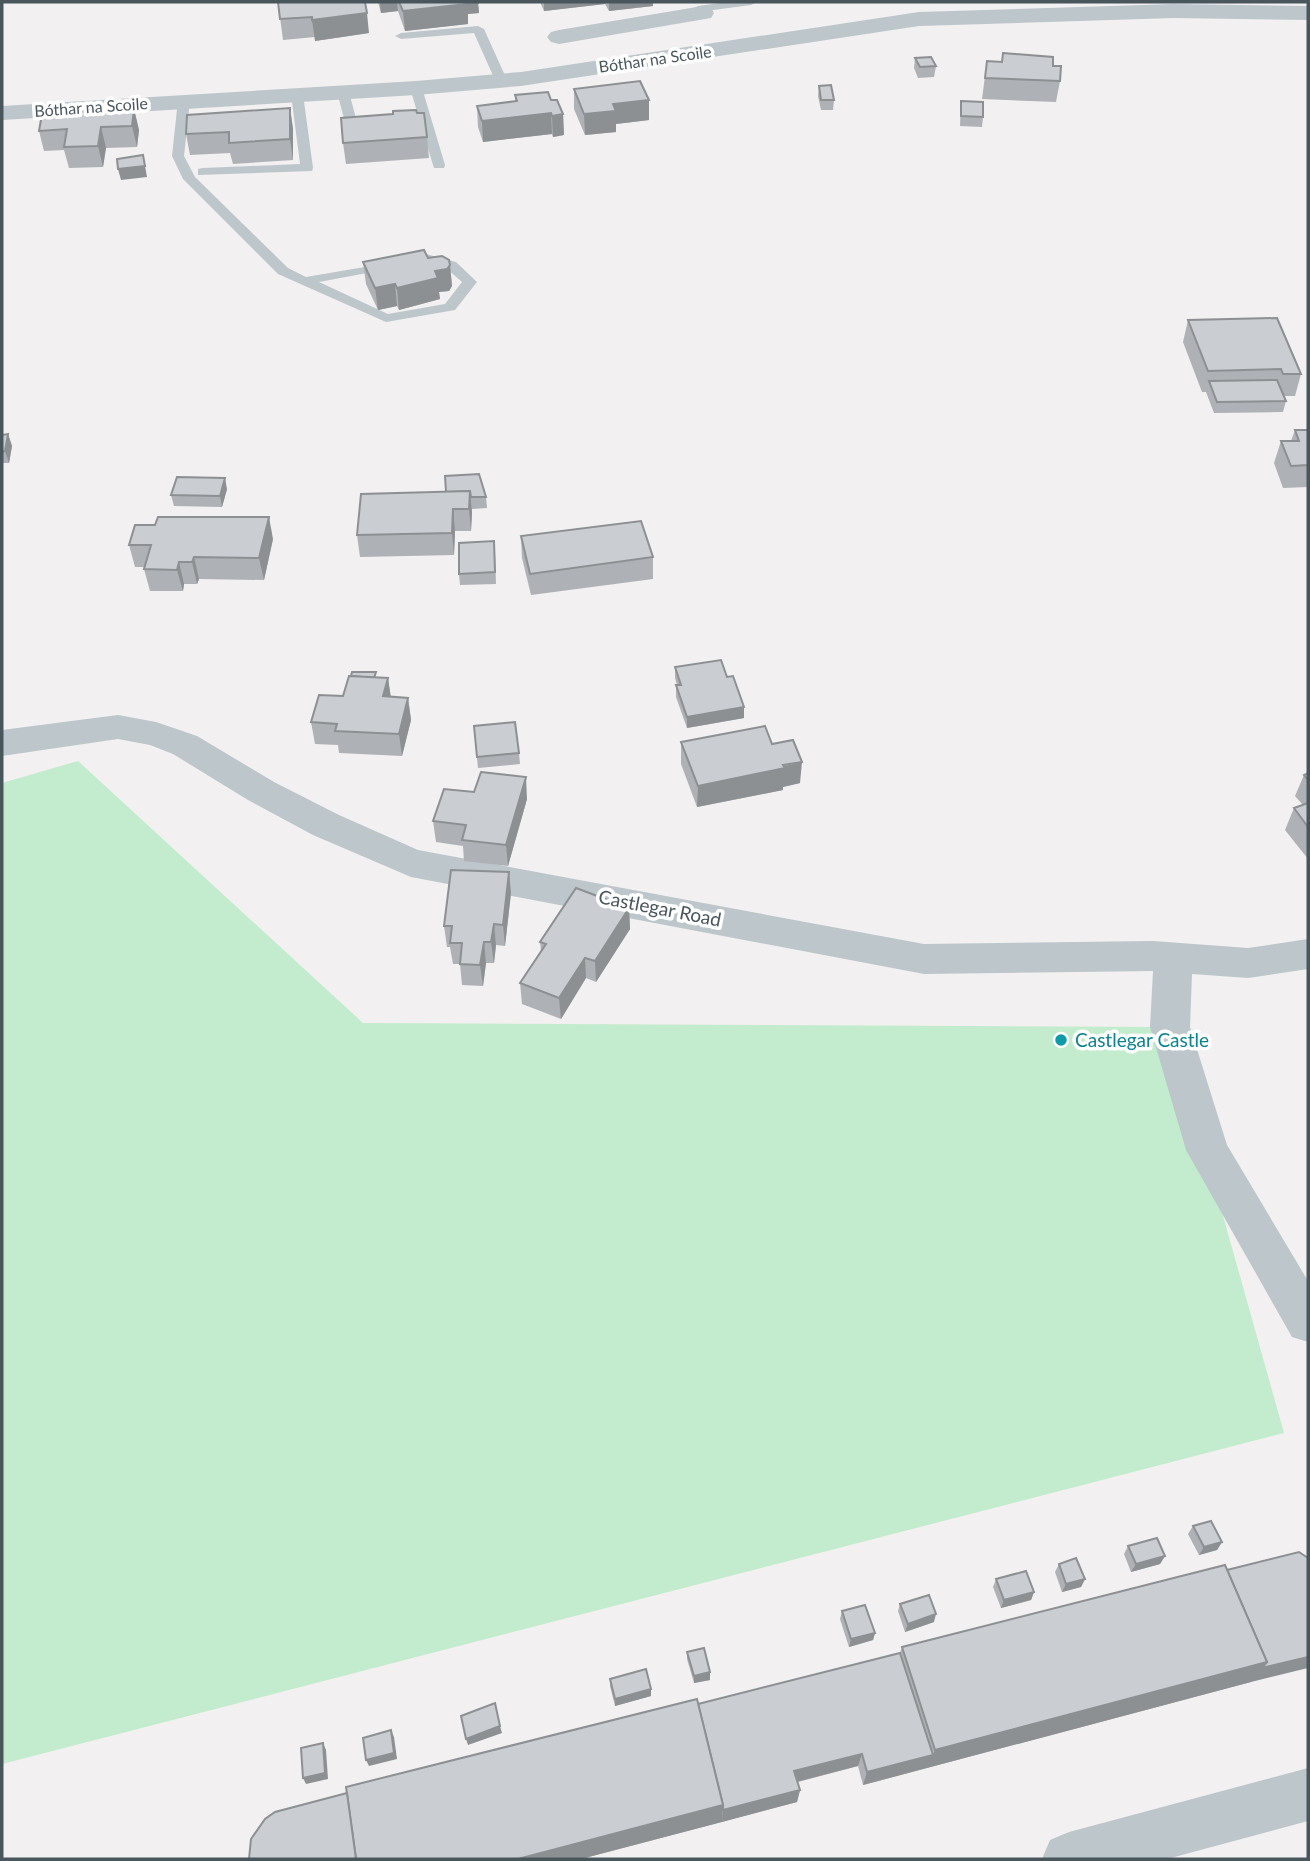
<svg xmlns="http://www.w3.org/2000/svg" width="1310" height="1861" font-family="Lato,sans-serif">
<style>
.green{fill:#c3ebcd}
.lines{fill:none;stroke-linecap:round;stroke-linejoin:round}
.lane{fill:#bdc6cb;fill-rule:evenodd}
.street{fill:#bdc6cb;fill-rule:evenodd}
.wall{fill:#aeb1b5}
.shaded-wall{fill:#8d9093}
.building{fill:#caced2;stroke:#8d9093;stroke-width:2}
.culture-dot{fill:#0f9aa8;stroke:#fff;stroke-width:2.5}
.labels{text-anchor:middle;stroke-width:7;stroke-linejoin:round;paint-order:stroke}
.far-street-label{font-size:16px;fill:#49565c;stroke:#fff}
.street-label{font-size:19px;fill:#49565c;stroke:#fff}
.culture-label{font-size:19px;fill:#0d838f;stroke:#fff;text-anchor:start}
</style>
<rect width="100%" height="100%" fill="#f2f0f0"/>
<polygon class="green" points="78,761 363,1023 1170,1027 1284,1433 2,1764 2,783"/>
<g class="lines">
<g class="lane">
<polygon points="727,2 757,2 751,5 698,12 692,9 698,6"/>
<polygon points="478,26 484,29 507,80 505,83 495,80 474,33 401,39 395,36 401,33"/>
<polygon points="416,84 422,88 445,165 444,168 434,168 433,165 410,88"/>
<polygon points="343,88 349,92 358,126 369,127 369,133 353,134 347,130 337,92"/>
<polygon points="297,90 303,94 313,168 312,171 198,175 198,169 203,168 300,164 291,94"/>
<polygon points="184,96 190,100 184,156 195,177 288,268 306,277 394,262 394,268 319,282 388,314 445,304 462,282 446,268 421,261 421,255 426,254 456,262 477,282 455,310 386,322 278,274 183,179 172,156 178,100"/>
</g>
<g class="street">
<polygon points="1174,4 1308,6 1308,20 1174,18 919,26 521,86 416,95 2,120 2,106 416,81 521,72 919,12"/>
<polygon points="703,6 711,8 714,13 711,18 559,44 551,42 547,37 551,32 559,30"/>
<polygon points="118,715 156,722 197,736 274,782 339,815 418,850 924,944 1153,941 1248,948 1308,939 1308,969 1248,978 1192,974 1190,1027 1227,1145 1308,1281 1308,1342 1292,1337 1186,1150 1150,1027 1153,971 924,974 411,877 313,835 248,800 173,754 150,745 118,739 2,756 2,730"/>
<polygon points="1308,1768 1308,1821 1167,1859 1042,1859 1050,1840 1069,1832"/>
</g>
</g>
<g class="wall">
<polygon points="278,2 369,33 315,41 315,37 283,40"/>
<polygon points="378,2 478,2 479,13 468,14 468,24 405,31 398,11 381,13"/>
<polygon points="540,2 653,2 653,6 609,11 605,4 544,11"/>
<polygon points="1003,53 1053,66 1060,81 1056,102 982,99 987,61 1002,62"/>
<polygon points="915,58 936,66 934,77 918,78 914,68"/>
<polygon points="819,86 834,100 833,110 821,110 818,96"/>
<polygon points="574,89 649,100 649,120 616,124 616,132 585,135 574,109"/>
<polygon points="515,95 551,100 563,114 564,135 553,137 552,134 483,142 478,127 477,106 515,102"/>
<polygon points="961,101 983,117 982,127 960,126"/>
<polygon points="290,108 293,129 293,160 233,164 230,153 190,155 186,134"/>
<polygon points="134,109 139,130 137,147 106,148 103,167 69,168 64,150 44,151 39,131"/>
<polygon points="417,113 427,137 429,158 346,164 343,143 393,114"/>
<polygon points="428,258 450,265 452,286 449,291 439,292 440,299 399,310 397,306 378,310 366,284 363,262"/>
<polygon points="1188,320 1301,374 1295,396 1284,396 1286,401 1283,412 1214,413 1206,392 1202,392 1183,342"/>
<polygon points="1295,430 1308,430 1308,487 1283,488 1274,463 1281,441 1291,441"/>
<polygon points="8,434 12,446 9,463 2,463 2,435"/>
<polygon points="227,489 222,507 174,506 171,495"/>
<polygon points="361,494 486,497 487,508 472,509 471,531 455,531 454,555 360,557 357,535"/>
<polygon points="521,536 653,557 653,579 531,595 522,558"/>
<polygon points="273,539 264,580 199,579 197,584 184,584 183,591 150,591 144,569 145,567 135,567 129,545"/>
<polygon points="495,553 496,584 460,585 459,574"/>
<polygon points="675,667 727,677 744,718 687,728 676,697 676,685 677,685 675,678"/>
<polygon points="377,678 388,678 391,697 408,698 411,720 402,756 339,753 338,745 315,744 311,722"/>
<polygon points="474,726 519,753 520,764 478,768"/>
<polygon points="681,742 772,744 800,783 783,787 783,790 697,807 681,764"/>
<polygon points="1308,773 1308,859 1285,830 1294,808 1303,805 1295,796 1304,775"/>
<polygon points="527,799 508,866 464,861 463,846 436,842 433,821"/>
<polygon points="511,893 505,946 496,945 494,963 486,963 483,986 462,985 460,964 453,964 450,947 447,947 444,926"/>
<polygon points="629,908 630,929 596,982 586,978 561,1019 522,1004 520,983 541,951 540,942"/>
<polygon points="1193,1526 1222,1542 1217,1550 1199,1555 1188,1534"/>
<polygon points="1128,1546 1165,1556 1160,1564 1131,1572 1124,1554"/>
<polygon points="1059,1564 1085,1579 1081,1587 1062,1592 1055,1572"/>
<polygon points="996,1579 1034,1592 1031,1600 1001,1608 993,1587"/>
<polygon points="900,1604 934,1622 905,1632 898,1611"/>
<polygon points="842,1611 875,1633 873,1640 849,1647 840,1619"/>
<polygon points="902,1647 1251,1682 863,1785 858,1766 798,1782 800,1790 797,1802 581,1859 249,1859 698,1704 900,1653"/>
<polygon points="687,1652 710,1672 710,1680 694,1683 687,1659"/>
<polygon points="610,1679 651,1696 615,1706 610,1686"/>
</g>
<g class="shaded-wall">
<polygon points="397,2 398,11 381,13 380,3"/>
<polygon points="544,2 605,2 605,4 544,11"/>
<polygon points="609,2 653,2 653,6 609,11"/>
<polygon points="478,3 479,13 468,14 468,24 405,31 403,11"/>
<polygon points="367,13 369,33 315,41 312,20"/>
<polygon points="649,100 649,120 616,124 616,132 585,135 584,114 613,104"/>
<polygon points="290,108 293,129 293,160 290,139"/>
<polygon points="134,109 139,130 137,147 132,126"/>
<polygon points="551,113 552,134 483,142 482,121"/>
<polygon points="563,114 564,135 553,137 552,116"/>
<polygon points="101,127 106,148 103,167 98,146"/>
<polygon points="143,155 147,177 121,180 118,169"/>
<polygon points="450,265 452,286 449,291 439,292 440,299 399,310 397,288"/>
<polygon points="395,284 397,306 378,310 375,288"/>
<polygon points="8,434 12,446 9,463 5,451"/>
<polygon points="225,478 227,489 222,507 220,496"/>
<polygon points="470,491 472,513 471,531 469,509"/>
<polygon points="453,509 455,531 454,555 452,533"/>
<polygon points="269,517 273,539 264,580 259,558"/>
<polygon points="194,557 199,579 197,584 192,562"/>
<polygon points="179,562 184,584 183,591 177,570"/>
<polygon points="388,678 391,700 383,696"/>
<polygon points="408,698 411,720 402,756 399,734"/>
<polygon points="744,707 744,718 687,728 687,717"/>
<polygon points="802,762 800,783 783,787 783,790 697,807 698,786"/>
<polygon points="526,777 527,799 508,866 506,845"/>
<polygon points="509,872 511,893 505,946 503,925"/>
<polygon points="629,908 630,929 596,982 595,961"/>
<polygon points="494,924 496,945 494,963 491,942"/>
<polygon points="484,942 486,963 483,986 480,965"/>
<polygon points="585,958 586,978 561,1019 559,998"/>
<polygon points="1222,1542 1217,1550 1199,1555 1204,1547"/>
<polygon points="1165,1556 1160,1564 1131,1572 1136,1564"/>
<polygon points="1085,1579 1081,1587 1062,1592 1066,1584"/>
<polygon points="1034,1592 1031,1600 1001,1608 1004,1600"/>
<polygon points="936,1614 934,1622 905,1632 908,1624"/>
<polygon points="875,1633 873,1640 849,1647 851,1639"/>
<polygon points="1308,1657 1308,1668 1251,1682 863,1785 867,1772 933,1755 935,1750 1267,1662"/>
<polygon points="710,1672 710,1680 694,1683 694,1676"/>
<polygon points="651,1689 651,1696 615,1706 615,1699"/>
<polygon points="500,1726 502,1733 468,1745 466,1739"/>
<polygon points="391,1730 394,1737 397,1759 369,1766 366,1760"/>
<polygon points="323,1743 326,1750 328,1779 306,1784 303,1778"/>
<polygon points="862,1754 858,1766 792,1783 794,1771"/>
<polygon points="800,1790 797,1802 722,1822 723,1810"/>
<polygon points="723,1805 722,1822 581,1859 518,1859"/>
</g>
<g class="building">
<polygon points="278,2 365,2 367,13 312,20 312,17 280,19"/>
<polygon points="399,2 466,2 467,4 403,11"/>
<polygon points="466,2 478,2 478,3 467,4"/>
<polygon points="1003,53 1053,57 1053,66 1061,66 1060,81 985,78 987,61 1002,62"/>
<polygon points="931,57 936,66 920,67 915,58"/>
<polygon points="640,81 649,100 613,104 616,111 584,114 574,89"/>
<polygon points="831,85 834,100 821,100 819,86"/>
<polygon points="548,92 551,100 557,100 563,114 552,116 551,113 482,121 477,106 517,101 515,95"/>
<polygon points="961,101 983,102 983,117 961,116"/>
<polygon points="290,108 290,139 229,143 229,132 186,134 187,115"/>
<polygon points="134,109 132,126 101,127 98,146 64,147 67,129 39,131 42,114"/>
<polygon points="416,110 417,113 424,113 427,137 343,143 341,118 393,114 393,111"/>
<polygon points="143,155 145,166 118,169 117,159"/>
<polygon points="424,250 428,258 442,256 449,260 450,265 447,269 435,271 438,278 397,288 395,284 375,288 363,262"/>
<polygon points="1277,318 1301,374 1283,374 1281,369 1208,371 1188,320"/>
<polygon points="1277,380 1286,401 1217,402 1209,381"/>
<polygon points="1295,430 1308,430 1308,465 1291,466 1281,441 1299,441"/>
<polygon points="8,434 5,451 2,452 2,435"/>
<polygon points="479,474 486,497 471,497 470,491 446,492 445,476"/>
<polygon points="177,477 225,478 220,496 171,495"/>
<polygon points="470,491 469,509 453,509 452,533 357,535 361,494"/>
<polygon points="158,517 269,517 259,558 194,557 192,562 179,562 177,570 144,569 151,545 129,545 135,525 155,525"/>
<polygon points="641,521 653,557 530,574 521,536"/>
<polygon points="494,541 495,572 459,574 459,543"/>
<polygon points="721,660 727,677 733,676 744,707 687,717 676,685 681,685 675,667"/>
<polygon points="352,672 376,672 374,678 351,676"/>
<polygon points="349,676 388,678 383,696 408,698 399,734 335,731 337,724 311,722 319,695 343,696"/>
<polygon points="515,722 519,753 477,757 474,726"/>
<polygon points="765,726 772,744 793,740 802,762 783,765 785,768 698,786 681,742"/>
<polygon points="481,772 526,777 506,845 462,840 466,825 433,821 444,789 474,792"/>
<polygon points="1308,773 1308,780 1304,775"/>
<polygon points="1308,803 1308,827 1294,808"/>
<polygon points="451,870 509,872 503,925 494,924 491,942 484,942 480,965 460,964 462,943 450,943 452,926 444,926"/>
<polygon points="576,888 629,908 595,961 585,958 559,998 520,983 546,944 540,942"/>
<polygon points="1211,1521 1222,1542 1204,1547 1193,1526"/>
<polygon points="1157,1538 1165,1556 1136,1564 1128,1546"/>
<polygon points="1299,1552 1308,1558 1308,1657 1262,1668 1267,1662 1227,1570"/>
<polygon points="1076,1558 1085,1579 1066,1584 1059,1564"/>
<polygon points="1225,1565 1267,1662 935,1750 902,1647"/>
<polygon points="1026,1571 1034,1592 1004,1600 996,1579"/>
<polygon points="929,1595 936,1614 908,1624 900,1604"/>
<polygon points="865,1605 875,1633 851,1639 842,1611"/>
<polygon points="704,1648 710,1672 694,1676 687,1652"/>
<polygon points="900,1653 933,1755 867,1772 862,1754 794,1771 800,1790 723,1810 723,1805 698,1704"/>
<polygon points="646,1669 651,1689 615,1699 610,1679"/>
<polygon points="697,1699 723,1805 518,1859 356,1859 346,1787"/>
<polygon points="495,1703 500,1726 466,1739 461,1716"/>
<polygon points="391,1730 394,1753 366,1760 363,1738"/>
<polygon points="323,1743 325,1773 303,1778 301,1748"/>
<polygon points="347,1793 356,1859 249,1859 251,1839 265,1819 275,1812"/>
</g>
<circle class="culture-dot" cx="1061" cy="1040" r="7"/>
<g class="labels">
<g class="far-street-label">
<text transform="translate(655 59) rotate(-8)" y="6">Bóthar na Scoile</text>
<text transform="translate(91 107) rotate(-4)" y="6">Bóthar na Scoile</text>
</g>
<g class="street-label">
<text transform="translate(660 908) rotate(11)" y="7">Castlegar Road</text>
</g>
<g class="culture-label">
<text x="1075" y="1047">Castlegar Castle</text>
</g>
</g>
<rect width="1310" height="1861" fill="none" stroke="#49565c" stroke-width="7"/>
</svg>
